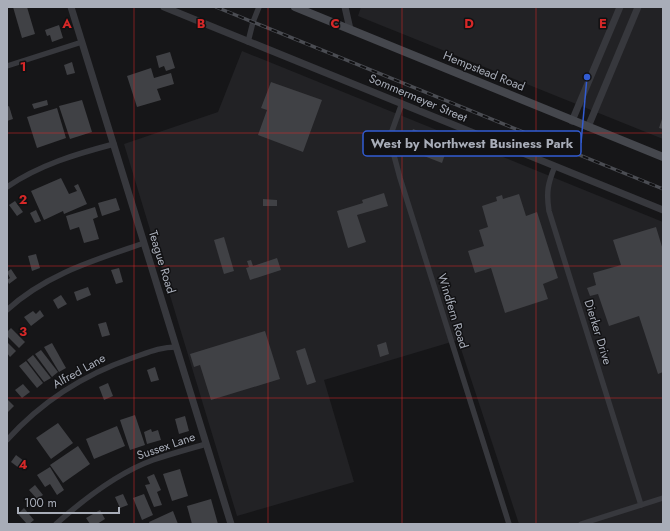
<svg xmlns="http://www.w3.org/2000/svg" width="670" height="531" font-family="Jost,sans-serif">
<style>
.built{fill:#222225}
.building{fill:#404145}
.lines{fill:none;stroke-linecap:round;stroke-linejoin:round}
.minor{stroke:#37383d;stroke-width:5.5}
.tertiary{stroke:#37383d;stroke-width:7}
.secondary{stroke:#45474d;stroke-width:8}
.rail-casing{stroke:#4a4c52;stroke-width:3.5}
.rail{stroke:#111113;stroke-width:2;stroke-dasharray:6;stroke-linecap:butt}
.grid{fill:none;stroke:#d62828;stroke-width:1;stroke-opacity:0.55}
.labels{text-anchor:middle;stroke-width:3;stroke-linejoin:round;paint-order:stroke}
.street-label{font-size:12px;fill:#a8adb8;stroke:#111113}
.grid-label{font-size:13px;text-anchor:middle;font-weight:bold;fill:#d62828;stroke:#111113;stroke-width:3;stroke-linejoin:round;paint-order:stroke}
.leader{fill:none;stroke:#325cd3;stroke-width:1.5}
.callout-dot{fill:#325cd3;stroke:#111113;stroke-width:1.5}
.callout{fill:#111113;stroke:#325cd3;stroke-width:1.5}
.callout-label{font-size:13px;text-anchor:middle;font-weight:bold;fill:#a8adb8}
</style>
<rect width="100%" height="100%" fill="#161618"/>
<g class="built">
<polygon points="361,7 663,7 663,139 358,16"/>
<polygon points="242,51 663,222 663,524 519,524 458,340 324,380 354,482 237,516 124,144 218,112"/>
</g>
<g class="building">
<polygon points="13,7 27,7 35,34 22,38"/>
<polygon points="59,25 63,38 52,42 50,35 47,36 45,30"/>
<polygon points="170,52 175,68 166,71 164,66 159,68 156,56"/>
<polygon points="72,62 75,73 67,75 64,65"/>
<polygon points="151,68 154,78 171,73 174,84 157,89 161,100 137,107 127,76"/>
<polygon points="271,82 322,100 303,152 258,135 267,110 261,108"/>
<polygon points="47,100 48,105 34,109 32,104"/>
<polygon points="82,100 92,132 70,139 59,106"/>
<polygon points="9,106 13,119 7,121 7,107"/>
<polygon points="57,108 66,138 37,148 27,117"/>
<polygon points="663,116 663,129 659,128"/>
<polygon points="413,129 449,143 442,163 406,149"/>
<polygon points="61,178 69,194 77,191 74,186 78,184 87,204 64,214 63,211 44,220 31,191"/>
<polygon points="384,193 388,206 357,215 366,242 348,248 337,211 363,203 362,200"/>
<polygon points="519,194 526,216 537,212 558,278 543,284 548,299 505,313 491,268 475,273 468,251 484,246 479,230 488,227 482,206 497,201 496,197 502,195 503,199"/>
<polygon points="116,198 120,210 102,216 98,203"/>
<polygon points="263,199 277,200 277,206 263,206"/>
<polygon points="15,201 23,212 17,216 9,205"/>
<polygon points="95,207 98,217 93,219 99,239 84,243 79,227 70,230 66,216"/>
<polygon points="36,210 41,221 35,223 30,213"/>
<polygon points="656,227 663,250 663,372 658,374 639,316 609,326 598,294 590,296 587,288 596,285 593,273 621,265 613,240"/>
<polygon points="224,237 234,271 224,274 214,240"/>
<polygon points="36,254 40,268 32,271 28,256"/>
<polygon points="277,258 281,270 250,280 246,268 249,267 247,261 251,260 253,266"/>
<polygon points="119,268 123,282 116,284 111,270"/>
<polygon points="11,269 17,278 9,284 7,280 10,278 7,272"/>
<polygon points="88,287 91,295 77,301 74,292"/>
<polygon points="61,295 67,304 58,309 53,300"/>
<polygon points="40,310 44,316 31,326 24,317 33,311 36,314"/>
<polygon points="106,322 110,335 102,337 98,324"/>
<polygon points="11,328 25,342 19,348 7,336 7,332"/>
<polygon points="265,331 280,379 211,400 200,365 194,367 190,354"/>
<polygon points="7,342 16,351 10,357 7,353"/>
<polygon points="386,342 389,354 380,357 377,345"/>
<polygon points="52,343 66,368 59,372 44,347"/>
<polygon points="305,348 316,382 307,385 296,351"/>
<polygon points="41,350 58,372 52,377 35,354"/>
<polygon points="33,355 51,378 44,382 27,360"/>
<polygon points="26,361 43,383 37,388 19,366"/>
<polygon points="155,367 159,380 151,382 147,370"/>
<polygon points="108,383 113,396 104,400 99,387"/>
<polygon points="23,384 30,392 22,398 15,390"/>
<polygon points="7,399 14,406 7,413"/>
<polygon points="135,415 145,445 130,450 120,420"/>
<polygon points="185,416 189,431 179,434 175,419"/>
<polygon points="58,423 73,443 51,459 36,438"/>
<polygon points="117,426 125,446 94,459 86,439"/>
<polygon points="151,429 152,432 158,430 161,440 147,444 144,432"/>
<polygon points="78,446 90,464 63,483 50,465"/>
<polygon points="16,455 24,461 19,468 11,462"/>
<polygon points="50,467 64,490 57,495 50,484 45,487 37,475"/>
<polygon points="180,469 188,496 172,501 163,474"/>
<polygon points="154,474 161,490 157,492 162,505 154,507 145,485 150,484 147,477"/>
<polygon points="35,485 43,495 37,499 29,490"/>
<polygon points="123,494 128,505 120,508 115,497"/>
<polygon points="144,494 153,515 142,520 133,498"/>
<polygon points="211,499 218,524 192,524 187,506"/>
<polygon points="24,508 34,520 29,524 27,524 18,514"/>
<polygon points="100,510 105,519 97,524 90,524 86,518"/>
<polygon points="173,511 178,524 150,524 149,522"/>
</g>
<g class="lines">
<g class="minor">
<polyline points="248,42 253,22 259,7"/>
<polyline points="7,66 82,42"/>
<polyline points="402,103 392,131 392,148 400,178 509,524"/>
<path d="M555,166C548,183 546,192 549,211L641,505"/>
<path d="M7,187C39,165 76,154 114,144"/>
<path d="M7,310C46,274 95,260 144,243"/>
<path d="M7,440C42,401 83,375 132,358C147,353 160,347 176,347"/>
<path d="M56,524C84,499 117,473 153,460C170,454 189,449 206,444"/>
<polyline points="581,524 663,498"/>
</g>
<g class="tertiary">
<polyline points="71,7 231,524"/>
<polyline points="164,7 663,210"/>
<polyline points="345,7 350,29"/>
<polyline points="572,121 620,7"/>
<polyline points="588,127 638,7"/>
</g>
<polyline class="secondary" points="295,7 663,157"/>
<g class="rail-casing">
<polyline id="rail" points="216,7 663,189"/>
</g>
<use href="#rail" class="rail"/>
</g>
<path class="grid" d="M134,7V524M268,7V524M402,7V524M536,7V524M7,133H663M7,266H663M7,398H663"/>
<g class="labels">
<g class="street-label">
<text transform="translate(484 71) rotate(22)" y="4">Hempstead Road</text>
<text transform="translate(418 98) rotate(23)" y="4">Sommermeyer Street</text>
<text transform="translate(162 262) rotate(73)" y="4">Teague Road</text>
<text transform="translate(453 311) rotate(73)" y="4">Windfern Road</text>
<text transform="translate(598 332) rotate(73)" y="4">Dierker Drive</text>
<text transform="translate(79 371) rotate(-29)" y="4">Alfred Lane</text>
<text transform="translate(166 446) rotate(-19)" y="4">Sussex Lane</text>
</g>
</g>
<g class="grid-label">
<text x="67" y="28">A</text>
<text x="201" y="28">B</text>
<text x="335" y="28">C</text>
<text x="469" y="28">D</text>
<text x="603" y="28">E</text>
<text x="23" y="71">1</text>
<text x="23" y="204">2</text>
<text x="23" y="336">3</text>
<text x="23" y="469">4</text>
</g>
<path class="leader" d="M587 77L581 143"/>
<circle class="callout-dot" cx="587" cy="77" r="4"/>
<rect class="callout" x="363" y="131" width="218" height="25" rx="4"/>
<g class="callout-label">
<text x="472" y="148">West by Northwest Business Park</text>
</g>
<rect width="670" height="531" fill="none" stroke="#a8adb8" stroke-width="16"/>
<path d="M18 507v6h101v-6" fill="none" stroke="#a8adb8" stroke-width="2"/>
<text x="24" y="507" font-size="12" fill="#a8adb8" stroke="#111113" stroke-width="3" paint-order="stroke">100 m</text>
</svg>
